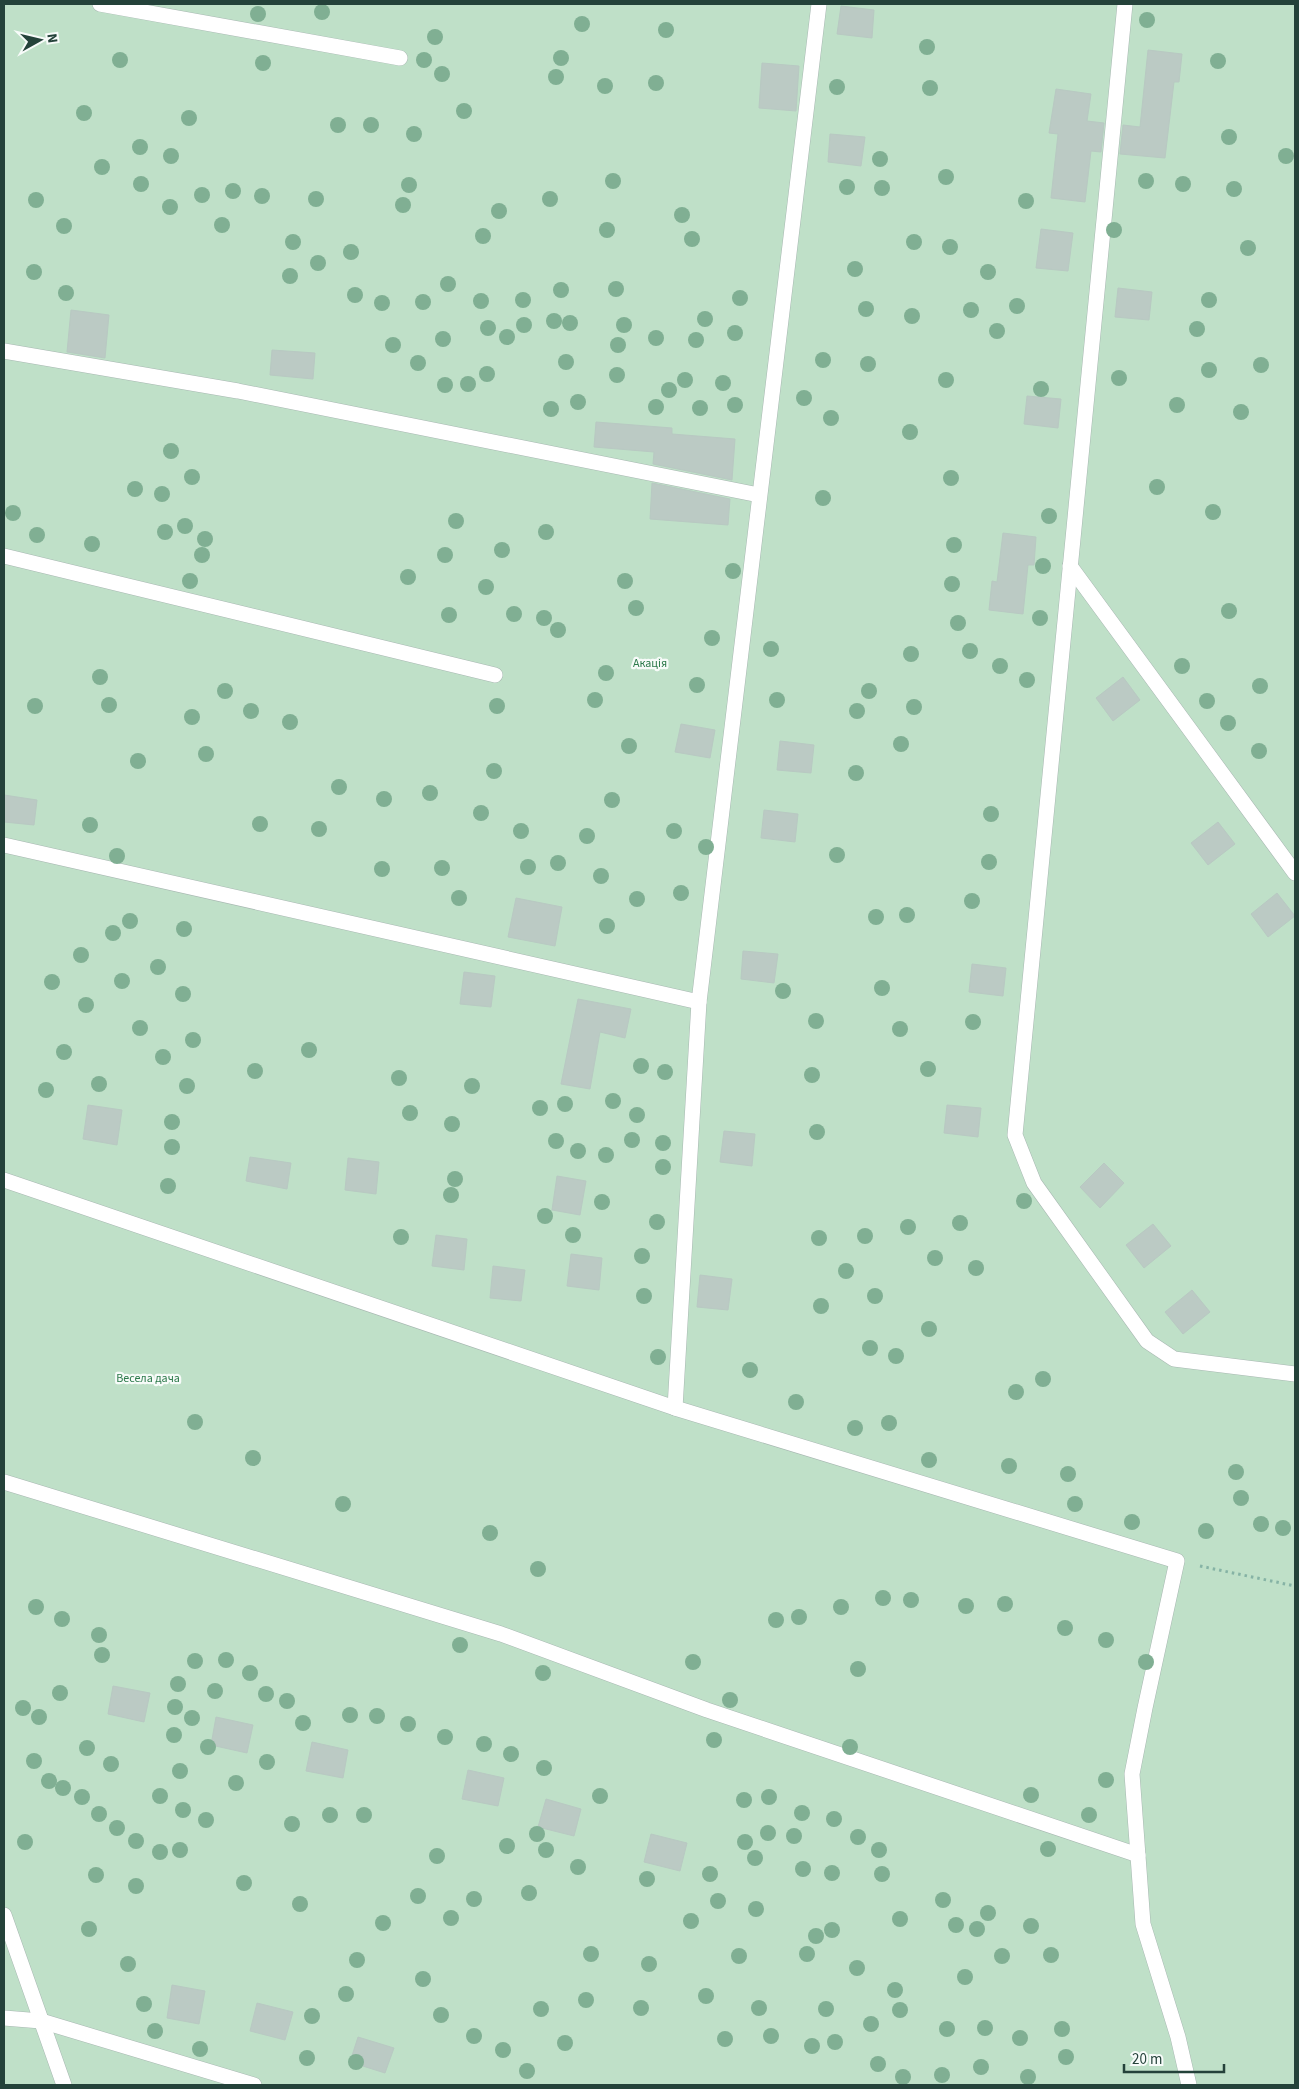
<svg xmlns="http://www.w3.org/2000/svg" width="1299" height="2089" font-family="'Source Sans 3',sans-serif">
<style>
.green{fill:#bfe0c8}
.building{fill:#bbcac4;stroke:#b8c9c2}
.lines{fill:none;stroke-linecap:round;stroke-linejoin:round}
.lane-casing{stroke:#a8b8b2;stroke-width:16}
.street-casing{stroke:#a8b8b2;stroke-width:16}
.path{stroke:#86b3a5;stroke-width:3;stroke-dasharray:2.5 4;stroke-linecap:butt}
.lane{stroke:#fff;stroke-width:15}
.street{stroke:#fff;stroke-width:15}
.tree{fill:#80af93}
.labels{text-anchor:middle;stroke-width:4.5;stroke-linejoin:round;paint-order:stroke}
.park-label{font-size:12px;fill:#2d7a4b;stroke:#f7fbf9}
</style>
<rect width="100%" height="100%" fill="#e6efeb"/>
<rect class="green" x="4" y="4" width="1291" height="2081"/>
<g class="building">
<polygon points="841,6 874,10 872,38 837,34"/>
<polygon points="1148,50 1182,54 1179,82 1174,82 1165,158 1120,154 1123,125 1140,127"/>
<polygon points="762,63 799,66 796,111 759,108"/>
<polygon points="1056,89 1091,94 1087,121 1104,123 1101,152 1091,151 1085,202 1051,198 1058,134 1049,133"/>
<polygon points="830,134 865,137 861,166 828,162"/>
<polygon points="1041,229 1073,233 1068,271 1036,268"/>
<polygon points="1118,288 1152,292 1149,320 1115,317"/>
<polygon points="71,310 109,315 105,358 67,352"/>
<polygon points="272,350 315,353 313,379 270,375"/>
<polygon points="1027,396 1061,399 1058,428 1024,424"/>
<polygon points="596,422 672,428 672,434 735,439 732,480 653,464 654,452 594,447"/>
<polygon points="652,483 730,499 728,525 650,519"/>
<polygon points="1003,533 1036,537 1034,565 1028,565 1023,614 989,610 992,581 997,582"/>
<polygon points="1123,677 1140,700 1113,721 1096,698"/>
<polygon points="681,724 715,730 710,758 675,752"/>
<polygon points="780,741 814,745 811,773 777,770"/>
<polygon points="4,795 37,800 34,825 4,822"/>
<polygon points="764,810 798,814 795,842 761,838"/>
<polygon points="1218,822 1235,844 1208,865 1191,843"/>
<polygon points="1277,893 1295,916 1268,937 1251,914"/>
<polygon points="516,898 562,907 555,946 508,937"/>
<polygon points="743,951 778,954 774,983 741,979"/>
<polygon points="972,964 1006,968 1003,996 969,992"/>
<polygon points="464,972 495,976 491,1007 460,1004"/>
<polygon points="578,999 631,1009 625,1038 600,1032 590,1089 561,1084"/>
<polygon points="88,1105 122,1110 117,1145 83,1139"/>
<polygon points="947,1105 981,1108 978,1137 944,1133"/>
<polygon points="724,1131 755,1134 752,1166 720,1162"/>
<polygon points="250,1157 291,1163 287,1189 246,1181"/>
<polygon points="348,1158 379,1162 376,1194 345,1190"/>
<polygon points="1104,1163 1124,1183 1100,1208 1080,1187"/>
<polygon points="557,1176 586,1181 580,1215 552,1210"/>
<polygon points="1153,1224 1171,1246 1144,1268 1126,1245"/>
<polygon points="436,1235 467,1239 464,1270 432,1266"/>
<polygon points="571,1254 602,1258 599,1290 567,1286"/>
<polygon points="493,1266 525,1270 521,1301 490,1298"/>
<polygon points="700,1275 732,1279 728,1310 697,1307"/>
<polygon points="1192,1290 1210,1312 1183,1334 1165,1312"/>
<polygon points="113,1686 150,1693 144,1722 108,1714"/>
<polygon points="216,1717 253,1725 247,1753 211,1745"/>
<polygon points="312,1742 348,1750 343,1778 306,1771"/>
<polygon points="468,1770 504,1778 498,1806 462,1799"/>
<polygon points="546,1799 581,1809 574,1836 538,1827"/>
<polygon points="651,1834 687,1843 680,1871 644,1862"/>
<polygon points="172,1985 205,1991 199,2024 167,2018"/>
<polygon points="257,2003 293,2012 285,2040 250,2031"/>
<polygon points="358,2037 394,2048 385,2073 350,2062"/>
</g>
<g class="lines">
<g class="lane-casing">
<g id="lane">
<polyline points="100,4 400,58"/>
<polyline points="1125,4 1015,1135 1034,1183 1147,1341 1174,1359 1295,1374"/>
<polyline points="4,351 238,391 759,495"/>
<polyline points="4,556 495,675"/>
<polyline points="1070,566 1295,873"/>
<polyline points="4,845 699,1002"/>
<polyline points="675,1408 699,1002 819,4"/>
<polyline points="4,2018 41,2021 254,2085"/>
</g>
</g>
<g class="street-casing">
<g id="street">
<polyline points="4,1180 675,1408 1177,1561 1145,1708 1132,1774 1143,1924 1178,2037 1189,2085"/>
<polyline points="4,1482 501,1634 707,1710 1138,1855"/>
<polyline points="4,1915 64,2085"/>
</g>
</g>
<polyline class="path" points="1200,1566 1295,1586"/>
<use href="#lane" class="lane"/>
<use href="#street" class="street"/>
</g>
<g class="tree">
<circle cx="322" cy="12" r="8"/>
<circle cx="258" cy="14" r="8"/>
<circle cx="1147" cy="20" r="8"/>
<circle cx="582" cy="24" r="8"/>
<circle cx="666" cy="30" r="8"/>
<circle cx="435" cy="37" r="8"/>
<circle cx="927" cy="47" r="8"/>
<circle cx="561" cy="58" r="8"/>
<circle cx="120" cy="60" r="8"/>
<circle cx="424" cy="60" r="8"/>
<circle cx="1218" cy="61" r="8"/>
<circle cx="263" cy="63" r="8"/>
<circle cx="442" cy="74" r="8"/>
<circle cx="556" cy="77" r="8"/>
<circle cx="656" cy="83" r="8"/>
<circle cx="605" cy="86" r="8"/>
<circle cx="837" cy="87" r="8"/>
<circle cx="930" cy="88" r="8"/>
<circle cx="464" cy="111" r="8"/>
<circle cx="84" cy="113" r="8"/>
<circle cx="189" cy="118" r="8"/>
<circle cx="338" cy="125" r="8"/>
<circle cx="371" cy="125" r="8"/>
<circle cx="414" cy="134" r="8"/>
<circle cx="1229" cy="137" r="8"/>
<circle cx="140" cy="147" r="8"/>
<circle cx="171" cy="156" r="8"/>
<circle cx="1286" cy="156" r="8"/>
<circle cx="880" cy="159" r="8"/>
<circle cx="102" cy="167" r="8"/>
<circle cx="946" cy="177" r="8"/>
<circle cx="613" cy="181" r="8"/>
<circle cx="1146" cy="181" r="8"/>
<circle cx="141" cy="184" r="8"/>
<circle cx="1183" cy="184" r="8"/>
<circle cx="409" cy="185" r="8"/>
<circle cx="847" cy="187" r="8"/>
<circle cx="882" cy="188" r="8"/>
<circle cx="1234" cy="189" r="8"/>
<circle cx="233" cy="191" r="8"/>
<circle cx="202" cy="195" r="8"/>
<circle cx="262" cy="196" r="8"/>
<circle cx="316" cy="199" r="8"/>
<circle cx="550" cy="199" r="8"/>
<circle cx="36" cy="200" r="8"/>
<circle cx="1026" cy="201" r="8"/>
<circle cx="403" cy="205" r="8"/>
<circle cx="170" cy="207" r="8"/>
<circle cx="499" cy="211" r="8"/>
<circle cx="682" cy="215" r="8"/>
<circle cx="222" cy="225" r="8"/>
<circle cx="64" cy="226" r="8"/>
<circle cx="607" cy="230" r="8"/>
<circle cx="1114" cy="230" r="8"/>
<circle cx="483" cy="236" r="8"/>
<circle cx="692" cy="239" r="8"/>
<circle cx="293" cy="242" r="8"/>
<circle cx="914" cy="242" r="8"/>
<circle cx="950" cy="247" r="8"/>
<circle cx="1248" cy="248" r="8"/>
<circle cx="351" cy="252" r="8"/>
<circle cx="318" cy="263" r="8"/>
<circle cx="855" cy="269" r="8"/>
<circle cx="34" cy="272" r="8"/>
<circle cx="988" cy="272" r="8"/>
<circle cx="290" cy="276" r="8"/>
<circle cx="448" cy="284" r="8"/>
<circle cx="616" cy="289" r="8"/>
<circle cx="561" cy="290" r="8"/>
<circle cx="66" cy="293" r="8"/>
<circle cx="355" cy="295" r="8"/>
<circle cx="740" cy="298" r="8"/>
<circle cx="523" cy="300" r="8"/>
<circle cx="1209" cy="300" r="8"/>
<circle cx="481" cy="301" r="8"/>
<circle cx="423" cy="302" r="8"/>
<circle cx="382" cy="303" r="8"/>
<circle cx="1017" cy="306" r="8"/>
<circle cx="866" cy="309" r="8"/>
<circle cx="971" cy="310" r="8"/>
<circle cx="912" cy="316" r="8"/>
<circle cx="705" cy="319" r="8"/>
<circle cx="554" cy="321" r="8"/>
<circle cx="570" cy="323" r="8"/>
<circle cx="524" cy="325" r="8"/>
<circle cx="624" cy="325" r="8"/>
<circle cx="488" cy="328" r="8"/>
<circle cx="1197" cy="329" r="8"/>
<circle cx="997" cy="331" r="8"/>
<circle cx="735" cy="333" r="8"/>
<circle cx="507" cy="337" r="8"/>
<circle cx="656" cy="338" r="8"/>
<circle cx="443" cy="339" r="8"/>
<circle cx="696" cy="340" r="8"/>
<circle cx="393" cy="345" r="8"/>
<circle cx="618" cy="345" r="8"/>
<circle cx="823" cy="360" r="8"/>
<circle cx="566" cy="362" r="8"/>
<circle cx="418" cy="363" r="8"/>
<circle cx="868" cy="364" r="8"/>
<circle cx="1261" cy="365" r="8"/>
<circle cx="1209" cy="370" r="8"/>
<circle cx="487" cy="374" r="8"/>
<circle cx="617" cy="375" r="8"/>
<circle cx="1119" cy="378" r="8"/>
<circle cx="685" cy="380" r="8"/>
<circle cx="946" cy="380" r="8"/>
<circle cx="723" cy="383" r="8"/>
<circle cx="468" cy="384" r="8"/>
<circle cx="445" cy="385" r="8"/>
<circle cx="1041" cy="389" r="8"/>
<circle cx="669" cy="390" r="8"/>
<circle cx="804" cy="398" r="8"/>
<circle cx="578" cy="402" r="8"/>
<circle cx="735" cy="405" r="8"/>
<circle cx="1177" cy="405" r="8"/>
<circle cx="656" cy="407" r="8"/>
<circle cx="700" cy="408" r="8"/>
<circle cx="551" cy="409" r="8"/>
<circle cx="1241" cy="412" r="8"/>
<circle cx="831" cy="418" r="8"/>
<circle cx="910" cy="432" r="8"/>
<circle cx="171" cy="451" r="8"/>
<circle cx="192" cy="477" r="8"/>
<circle cx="951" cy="478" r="8"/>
<circle cx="1157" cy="487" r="8"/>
<circle cx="135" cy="489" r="8"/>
<circle cx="162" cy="494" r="8"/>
<circle cx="823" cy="498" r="8"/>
<circle cx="1213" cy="512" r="8"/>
<circle cx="13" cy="513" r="8"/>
<circle cx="1049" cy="516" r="8"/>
<circle cx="456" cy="521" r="8"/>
<circle cx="185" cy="526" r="8"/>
<circle cx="165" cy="532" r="8"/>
<circle cx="546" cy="532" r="8"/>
<circle cx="37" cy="535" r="8"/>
<circle cx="205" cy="539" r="8"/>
<circle cx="92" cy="544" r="8"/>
<circle cx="954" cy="545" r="8"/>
<circle cx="502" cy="550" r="8"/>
<circle cx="202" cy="555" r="8"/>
<circle cx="445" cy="555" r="8"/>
<circle cx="1043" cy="566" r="8"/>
<circle cx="733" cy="571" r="8"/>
<circle cx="408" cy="577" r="8"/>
<circle cx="190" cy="581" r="8"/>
<circle cx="625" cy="581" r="8"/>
<circle cx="952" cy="584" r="8"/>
<circle cx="486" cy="587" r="8"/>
<circle cx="636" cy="608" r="8"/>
<circle cx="1229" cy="611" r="8"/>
<circle cx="514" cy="614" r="8"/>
<circle cx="449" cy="615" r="8"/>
<circle cx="544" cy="618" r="8"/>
<circle cx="1040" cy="618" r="8"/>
<circle cx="958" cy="623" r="8"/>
<circle cx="558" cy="630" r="8"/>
<circle cx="712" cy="638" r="8"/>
<circle cx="771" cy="649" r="8"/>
<circle cx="970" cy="651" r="8"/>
<circle cx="911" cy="654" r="8"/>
<circle cx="1000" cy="666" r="8"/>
<circle cx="1182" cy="666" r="8"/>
<circle cx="606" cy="673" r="8"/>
<circle cx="100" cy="677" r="8"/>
<circle cx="1027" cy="680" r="8"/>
<circle cx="697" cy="685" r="8"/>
<circle cx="1260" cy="686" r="8"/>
<circle cx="225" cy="691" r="8"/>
<circle cx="869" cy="691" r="8"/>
<circle cx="595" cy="700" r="8"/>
<circle cx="777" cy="700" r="8"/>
<circle cx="1207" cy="701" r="8"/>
<circle cx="109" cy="705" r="8"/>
<circle cx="35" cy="706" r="8"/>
<circle cx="497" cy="706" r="8"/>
<circle cx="914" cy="707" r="8"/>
<circle cx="251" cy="711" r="8"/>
<circle cx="857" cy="711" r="8"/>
<circle cx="192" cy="717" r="8"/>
<circle cx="290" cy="722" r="8"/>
<circle cx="1228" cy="723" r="8"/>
<circle cx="901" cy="744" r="8"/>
<circle cx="629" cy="746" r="8"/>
<circle cx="1259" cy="751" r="8"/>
<circle cx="206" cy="754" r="8"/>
<circle cx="138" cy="761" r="8"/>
<circle cx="494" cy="771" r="8"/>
<circle cx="856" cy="773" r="8"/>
<circle cx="339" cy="787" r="8"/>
<circle cx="430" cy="793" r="8"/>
<circle cx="384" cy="799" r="8"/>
<circle cx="612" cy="800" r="8"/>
<circle cx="481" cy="813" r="8"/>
<circle cx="991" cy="814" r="8"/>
<circle cx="260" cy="824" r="8"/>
<circle cx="90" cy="825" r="8"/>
<circle cx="319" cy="829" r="8"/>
<circle cx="521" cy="831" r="8"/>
<circle cx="674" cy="831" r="8"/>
<circle cx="587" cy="836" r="8"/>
<circle cx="706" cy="847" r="8"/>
<circle cx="837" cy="855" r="8"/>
<circle cx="117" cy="856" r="8"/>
<circle cx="989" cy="862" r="8"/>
<circle cx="558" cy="863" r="8"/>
<circle cx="528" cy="867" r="8"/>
<circle cx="442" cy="868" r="8"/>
<circle cx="382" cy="869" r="8"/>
<circle cx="601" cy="876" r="8"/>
<circle cx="681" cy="893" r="8"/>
<circle cx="459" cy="898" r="8"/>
<circle cx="637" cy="899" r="8"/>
<circle cx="972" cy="901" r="8"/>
<circle cx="907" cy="915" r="8"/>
<circle cx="876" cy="917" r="8"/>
<circle cx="130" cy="921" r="8"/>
<circle cx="607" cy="926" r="8"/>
<circle cx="184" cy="929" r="8"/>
<circle cx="113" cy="933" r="8"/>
<circle cx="81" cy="955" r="8"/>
<circle cx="158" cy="967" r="8"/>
<circle cx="122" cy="981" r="8"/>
<circle cx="52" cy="982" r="8"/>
<circle cx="882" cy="988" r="8"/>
<circle cx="783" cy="991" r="8"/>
<circle cx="183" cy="994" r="8"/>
<circle cx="86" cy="1005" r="8"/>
<circle cx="816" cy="1021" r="8"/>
<circle cx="973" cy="1022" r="8"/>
<circle cx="140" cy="1028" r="8"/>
<circle cx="900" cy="1029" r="8"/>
<circle cx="193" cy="1040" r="8"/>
<circle cx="309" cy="1050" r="8"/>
<circle cx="64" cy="1052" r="8"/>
<circle cx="163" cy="1057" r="8"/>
<circle cx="641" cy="1066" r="8"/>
<circle cx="928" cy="1069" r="8"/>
<circle cx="255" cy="1071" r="8"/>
<circle cx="665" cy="1072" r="8"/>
<circle cx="812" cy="1075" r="8"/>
<circle cx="399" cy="1078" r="8"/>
<circle cx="99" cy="1084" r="8"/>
<circle cx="187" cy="1086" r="8"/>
<circle cx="472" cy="1086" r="8"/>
<circle cx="46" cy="1090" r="8"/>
<circle cx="613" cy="1101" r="8"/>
<circle cx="565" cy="1104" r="8"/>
<circle cx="540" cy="1108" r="8"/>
<circle cx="410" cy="1113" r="8"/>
<circle cx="637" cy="1115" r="8"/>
<circle cx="172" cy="1122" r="8"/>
<circle cx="452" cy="1124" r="8"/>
<circle cx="817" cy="1132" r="8"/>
<circle cx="632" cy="1140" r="8"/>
<circle cx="556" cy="1141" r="8"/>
<circle cx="663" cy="1143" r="8"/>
<circle cx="172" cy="1147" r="8"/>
<circle cx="578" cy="1151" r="8"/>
<circle cx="606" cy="1155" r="8"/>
<circle cx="663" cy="1167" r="8"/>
<circle cx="455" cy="1179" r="8"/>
<circle cx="168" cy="1186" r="8"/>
<circle cx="451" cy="1195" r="8"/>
<circle cx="1024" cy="1201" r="8"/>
<circle cx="602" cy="1202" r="8"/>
<circle cx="545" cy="1216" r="8"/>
<circle cx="657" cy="1222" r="8"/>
<circle cx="960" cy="1223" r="8"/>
<circle cx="908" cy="1227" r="8"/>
<circle cx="573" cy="1235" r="8"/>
<circle cx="865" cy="1236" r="8"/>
<circle cx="401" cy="1237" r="8"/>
<circle cx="819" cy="1238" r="8"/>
<circle cx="642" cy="1256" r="8"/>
<circle cx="935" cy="1258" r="8"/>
<circle cx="976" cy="1268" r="8"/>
<circle cx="846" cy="1271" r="8"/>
<circle cx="644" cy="1296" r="8"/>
<circle cx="875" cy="1296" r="8"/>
<circle cx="821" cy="1306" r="8"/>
<circle cx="929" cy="1329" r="8"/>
<circle cx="870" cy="1348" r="8"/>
<circle cx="896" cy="1356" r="8"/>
<circle cx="658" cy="1357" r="8"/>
<circle cx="750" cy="1370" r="8"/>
<circle cx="1043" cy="1379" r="8"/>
<circle cx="1016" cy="1392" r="8"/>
<circle cx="796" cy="1402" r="8"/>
<circle cx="195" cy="1422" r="8"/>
<circle cx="889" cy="1423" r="8"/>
<circle cx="855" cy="1428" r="8"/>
<circle cx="253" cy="1458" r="8"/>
<circle cx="929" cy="1460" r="8"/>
<circle cx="1009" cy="1466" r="8"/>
<circle cx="1236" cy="1472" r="8"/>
<circle cx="1068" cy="1474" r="8"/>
<circle cx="1241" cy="1498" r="8"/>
<circle cx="343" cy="1504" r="8"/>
<circle cx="1075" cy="1504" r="8"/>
<circle cx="1132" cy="1522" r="8"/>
<circle cx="1261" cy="1524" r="8"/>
<circle cx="1283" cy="1528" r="8"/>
<circle cx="1206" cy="1531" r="8"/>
<circle cx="490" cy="1533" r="8"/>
<circle cx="538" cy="1569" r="8"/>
<circle cx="883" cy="1598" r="8"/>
<circle cx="911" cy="1600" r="8"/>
<circle cx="1005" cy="1604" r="8"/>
<circle cx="966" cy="1606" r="8"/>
<circle cx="36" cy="1607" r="8"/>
<circle cx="841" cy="1607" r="8"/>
<circle cx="799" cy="1617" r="8"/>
<circle cx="62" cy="1619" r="8"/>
<circle cx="776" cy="1620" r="8"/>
<circle cx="1065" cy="1628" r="8"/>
<circle cx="99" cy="1635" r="8"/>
<circle cx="1106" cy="1640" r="8"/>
<circle cx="460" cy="1645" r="8"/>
<circle cx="102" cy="1655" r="8"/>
<circle cx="226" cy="1660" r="8"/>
<circle cx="195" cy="1661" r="8"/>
<circle cx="693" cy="1662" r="8"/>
<circle cx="1146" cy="1662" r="8"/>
<circle cx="858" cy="1669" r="8"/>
<circle cx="250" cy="1673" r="8"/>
<circle cx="543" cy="1673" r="8"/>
<circle cx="178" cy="1684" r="8"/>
<circle cx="215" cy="1691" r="8"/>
<circle cx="60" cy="1693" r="8"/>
<circle cx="266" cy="1694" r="8"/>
<circle cx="730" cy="1700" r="8"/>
<circle cx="287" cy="1701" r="8"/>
<circle cx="175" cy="1707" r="8"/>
<circle cx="23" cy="1708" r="8"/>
<circle cx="350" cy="1715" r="8"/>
<circle cx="377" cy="1716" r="8"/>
<circle cx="39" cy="1717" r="8"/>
<circle cx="192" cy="1718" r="8"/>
<circle cx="303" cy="1723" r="8"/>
<circle cx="408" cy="1724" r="8"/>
<circle cx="174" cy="1735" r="8"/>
<circle cx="445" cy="1737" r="8"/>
<circle cx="714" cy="1740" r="8"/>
<circle cx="484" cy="1744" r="8"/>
<circle cx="208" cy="1747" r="8"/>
<circle cx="850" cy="1747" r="8"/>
<circle cx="87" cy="1748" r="8"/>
<circle cx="511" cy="1754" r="8"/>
<circle cx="34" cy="1761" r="8"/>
<circle cx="267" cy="1762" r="8"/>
<circle cx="111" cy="1764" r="8"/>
<circle cx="544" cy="1768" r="8"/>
<circle cx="180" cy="1771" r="8"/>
<circle cx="1106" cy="1780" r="8"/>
<circle cx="49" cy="1781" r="8"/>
<circle cx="236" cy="1783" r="8"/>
<circle cx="63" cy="1788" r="8"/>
<circle cx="1031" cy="1795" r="8"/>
<circle cx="160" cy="1796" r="8"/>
<circle cx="600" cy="1796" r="8"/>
<circle cx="82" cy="1797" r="8"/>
<circle cx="769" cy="1797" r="8"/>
<circle cx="744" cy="1800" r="8"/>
<circle cx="183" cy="1810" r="8"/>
<circle cx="802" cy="1813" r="8"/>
<circle cx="99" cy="1814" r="8"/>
<circle cx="330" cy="1815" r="8"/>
<circle cx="364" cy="1815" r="8"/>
<circle cx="1089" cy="1815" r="8"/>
<circle cx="834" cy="1819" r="8"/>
<circle cx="206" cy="1820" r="8"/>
<circle cx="292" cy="1824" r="8"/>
<circle cx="117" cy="1828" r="8"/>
<circle cx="768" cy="1833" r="8"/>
<circle cx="537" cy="1834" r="8"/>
<circle cx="794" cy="1836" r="8"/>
<circle cx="858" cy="1837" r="8"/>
<circle cx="136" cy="1841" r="8"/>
<circle cx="25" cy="1842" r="8"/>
<circle cx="745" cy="1842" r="8"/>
<circle cx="507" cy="1846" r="8"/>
<circle cx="1048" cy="1849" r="8"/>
<circle cx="180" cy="1850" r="8"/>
<circle cx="546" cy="1850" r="8"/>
<circle cx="879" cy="1850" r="8"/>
<circle cx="160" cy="1852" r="8"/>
<circle cx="437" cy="1856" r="8"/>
<circle cx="755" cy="1858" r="8"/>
<circle cx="578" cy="1867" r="8"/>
<circle cx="803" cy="1869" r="8"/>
<circle cx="832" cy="1873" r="8"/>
<circle cx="710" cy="1874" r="8"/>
<circle cx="882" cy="1874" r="8"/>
<circle cx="96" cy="1875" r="8"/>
<circle cx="647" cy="1879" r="8"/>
<circle cx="244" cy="1883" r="8"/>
<circle cx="136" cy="1886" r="8"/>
<circle cx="529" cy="1893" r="8"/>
<circle cx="418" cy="1896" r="8"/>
<circle cx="474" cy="1899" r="8"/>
<circle cx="943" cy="1900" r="8"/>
<circle cx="718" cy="1901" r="8"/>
<circle cx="300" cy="1904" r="8"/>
<circle cx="756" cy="1909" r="8"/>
<circle cx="988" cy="1913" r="8"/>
<circle cx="451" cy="1918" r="8"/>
<circle cx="900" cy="1919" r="8"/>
<circle cx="691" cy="1921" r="8"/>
<circle cx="383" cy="1923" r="8"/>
<circle cx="956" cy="1925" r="8"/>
<circle cx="1031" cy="1926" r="8"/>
<circle cx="89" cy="1929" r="8"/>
<circle cx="977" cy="1929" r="8"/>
<circle cx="832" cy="1930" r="8"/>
<circle cx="816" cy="1936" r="8"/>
<circle cx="591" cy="1954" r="8"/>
<circle cx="807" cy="1954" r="8"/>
<circle cx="1051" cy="1955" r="8"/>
<circle cx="739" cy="1956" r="8"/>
<circle cx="1002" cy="1956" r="8"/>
<circle cx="357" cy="1960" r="8"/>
<circle cx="128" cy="1964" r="8"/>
<circle cx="649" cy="1964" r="8"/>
<circle cx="857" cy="1968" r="8"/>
<circle cx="965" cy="1977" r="8"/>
<circle cx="423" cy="1979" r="8"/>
<circle cx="895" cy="1990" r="8"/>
<circle cx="346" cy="1994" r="8"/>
<circle cx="706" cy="1996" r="8"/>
<circle cx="586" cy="2000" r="8"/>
<circle cx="144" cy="2004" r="8"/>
<circle cx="641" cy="2008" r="8"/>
<circle cx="759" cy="2008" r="8"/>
<circle cx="541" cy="2009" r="8"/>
<circle cx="826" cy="2009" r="8"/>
<circle cx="900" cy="2010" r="8"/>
<circle cx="441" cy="2015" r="8"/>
<circle cx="312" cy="2016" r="8"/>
<circle cx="871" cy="2024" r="8"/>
<circle cx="985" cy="2028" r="8"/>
<circle cx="947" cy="2029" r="8"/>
<circle cx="1062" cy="2029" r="8"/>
<circle cx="155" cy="2031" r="8"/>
<circle cx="474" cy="2036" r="8"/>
<circle cx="771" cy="2036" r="8"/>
<circle cx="1020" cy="2038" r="8"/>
<circle cx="725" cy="2039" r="8"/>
<circle cx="835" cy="2042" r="8"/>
<circle cx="565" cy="2043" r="8"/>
<circle cx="812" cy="2046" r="8"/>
<circle cx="200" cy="2049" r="8"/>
<circle cx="503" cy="2050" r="8"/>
<circle cx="1066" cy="2057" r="8"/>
<circle cx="307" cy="2058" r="8"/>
<circle cx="356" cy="2062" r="8"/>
<circle cx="878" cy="2064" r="8"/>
<circle cx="981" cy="2067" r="8"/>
<circle cx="527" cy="2071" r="8"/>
<circle cx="942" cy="2075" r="8"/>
<circle cx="903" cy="2077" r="8"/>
<circle cx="1028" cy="2077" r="8"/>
</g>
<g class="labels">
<g class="park-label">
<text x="650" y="667">Акація</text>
<text x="148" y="1382">Весела дача</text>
</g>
</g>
<rect width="1299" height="2089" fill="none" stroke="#24423a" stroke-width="10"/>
<g transform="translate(40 40) rotate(82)" stroke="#f7fbf9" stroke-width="4" paint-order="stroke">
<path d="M0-4L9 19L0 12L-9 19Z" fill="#24423a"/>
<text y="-8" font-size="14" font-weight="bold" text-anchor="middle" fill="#24423a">N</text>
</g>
<path d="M1124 2064v8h100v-8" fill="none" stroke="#24423a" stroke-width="2.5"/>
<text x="1132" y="2064" font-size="15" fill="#24423a" stroke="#f7fbf9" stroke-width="4" paint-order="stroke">20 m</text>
</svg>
